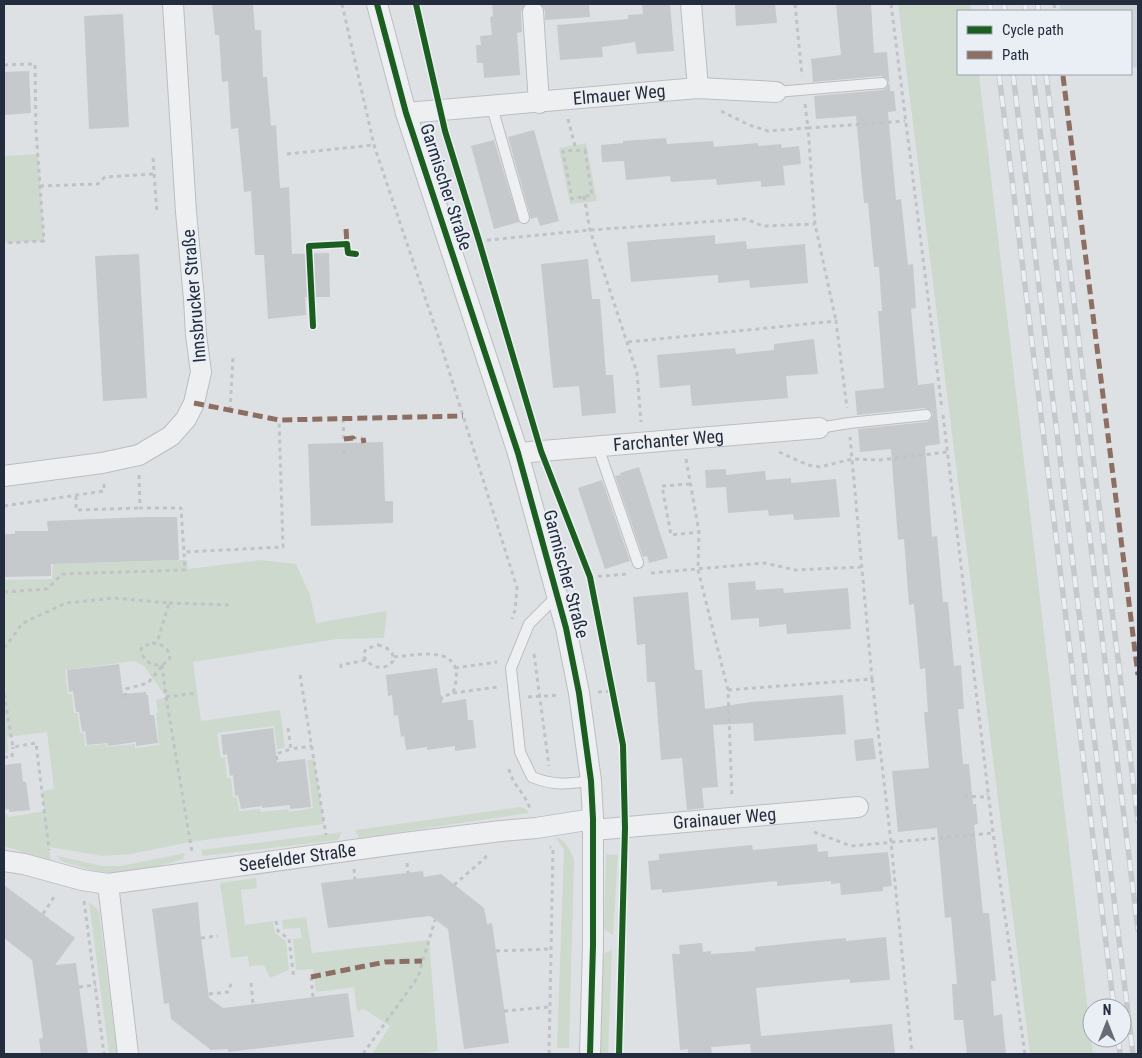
<svg xmlns="http://www.w3.org/2000/svg" width="1142" height="1058" font-family="'Roboto Condensed',sans-serif">
<style>
.built{fill:#ced2da}
.green{fill:#ced9cd;fill-rule:evenodd}
.building{fill:#c5c9cc}
.lines{fill:none;stroke-linecap:round;stroke-linejoin:round}
.lane-casing{stroke:#bbbdc2;stroke-width:12}
.street-casing{stroke:#bbbdc2;stroke-width:22}
.path{stroke:#c0c2c7;stroke-width:3;stroke-dasharray:4 4;stroke-linecap:butt}
.lane{stroke:#edeff1;stroke-width:10}
.street{stroke:#edeff1;stroke-width:20}
.rail-casing{stroke:#c6c8cc;stroke-width:5.5}
.rail{stroke:#eaeff5;stroke-width:4;stroke-dasharray:11;stroke-linecap:butt}
.quiet{stroke:#8d6e63;stroke-width:5;stroke-dasharray:10 5;stroke-linecap:butt}
.cycleway-casing{stroke:#eaeff5;stroke-width:9}
.cycleway{stroke:#1b5e20;stroke-width:6}
.labels{text-anchor:middle;stroke-width:4;stroke-linejoin:round;paint-order:stroke}
.street-label{font-size:18px;fill:#242d3e;stroke:#eaeff5}
</style>
<rect width="100%" height="100%" fill="#dee1e4"/>
<polygon class="built" points="1060,4 1138,4 1138,67 1131,68 1131,11 1061,11"/>
<g class="green">
<polygon points="898,4 970,4 971,11 958,11 958,74 979,74 1093,1054 1030,1054"/>
<polygon points="586,143 597,201 570,204 559,148"/>
<polygon points="38,154 44,241 4,243 4,156"/>
<path d="M187,560L188,569L261,560L296,564L310,595L316,623L387,611L384,638L337,639L193,662L201,721L280,710L285,748L277,749L274,726L217,733L221,758L225,757L227,778H231L233,797H237L239,811L260,809L261,812L288,809L289,812L313,808L307,760L314,759L324,824L190,842L131,854L103,856L49,847L51,861L4,846V814L7,813L8,817L44,811L42,791L54,789L47,732L7,737L8,753L4,754V580L52,579L53,564ZM134,661L144,666L166,697L156,700L158,713H156L159,745L135,748V744L106,747V744L85,746L84,733H80L78,713H74L72,694H68L65,670Z"/>
<polygon points="520,807 526,809 529,813 359,838 355,830"/>
<polygon points="342,832 338,840 203,856 201,850"/>
<path d="M556,837C567,841 570,850 574,860L569,1048H557L564,850Z"/>
<path d="M185,853L183,859C158,866 128,876 102,872C88,870 74,865 61,861L57,856L103,866H121Z"/>
<polygon points="606,854 618,855 613,935 604,929"/>
<polygon points="256,878 257,888 241,890 245,925 273,921 275,933 286,941 289,970 270,978 264,965 249,966 248,956 231,958 220,883"/>
<polygon points="89,902 99,911 117,1054 109,1054"/>
<polygon points="306,917 312,953 429,940 438,1051 418,1054 372,1054 390,1026 364,1009 357,1011 354,987 316,992 313,969 296,970 293,939 302,938 300,928 283,929 282,920"/>
<polygon points="612,950 608,1054 597,1054 602,954"/>
</g>
<g class="building">
<polygon points="212,4 253,4 255,30 261,30 263,77 267,77 271,126 276,125 280,188 289,187 292,254 329,253 330,297 305,297 306,315 268,319 264,255 255,255 251,191 244,192 238,128 231,129 228,81 222,82 219,35 215,35"/>
<polygon points="492,4 525,4 521,12 522,32 517,33 520,75 484,78 483,63 477,63 476,45 481,45 480,36 492,35 490,17 493,16"/>
<polygon points="541,4 589,4 590,17 545,20 545,11"/>
<polygon points="642,4 670,4 674,51 637,54 635,42 602,47 603,57 560,60 557,25 628,19 628,15 643,14"/>
<polygon points="735,4 775,4 777,23 736,26"/>
<polygon points="836,4 871,4 874,53 887,52 890,91 894,91 896,111 888,112 896,200 901,199 908,265 913,264 916,308 911,309 918,385 934,383 938,424 940,444 925,446 932,537 937,536 943,602 948,602 954,666 961,665 964,709 958,709 963,764 969,764 973,804 976,804 978,824 974,825 983,913 989,913 996,981 991,981 994,1016 1002,1014 1006,1054 967,1054 963,1020 954,1020 952,984 957,984 954,950 951,917 945,918 937,828 898,832 892,771 929,768 924,712 928,712 925,668 920,669 914,604 909,605 904,539 898,540 891,449 860,452 858,429 927,422 930,420 933,415 931,411 925,408 857,415 855,391 884,388 878,311 882,311 879,267 874,267 868,203 864,203 856,116 816,119 814,96 883,90 886,88 889,83 887,79 881,76 813,82 811,59 841,55"/>
<polygon points="123,14 129,127 89,129 84,16"/>
<polygon points="29,71 31,113 4,115 4,72"/>
<polygon points="534,130 559,221 540,226 537,217 531,219 508,137"/>
<polygon points="666,138 667,144 713,141 714,147 758,143 758,146 781,144 782,148 799,146 801,164 783,166 785,185 761,187 761,181 717,185 716,179 671,182 670,176 626,180 624,161 602,162 601,145 623,143 623,141"/>
<polygon points="494,140 519,222 494,229 471,146"/>
<polygon points="715,235 715,244 746,241 747,249 805,244 808,283 750,288 749,280 718,283 718,275 631,282 627,242"/>
<polygon points="139,254 147,398 103,401 95,256"/>
<polygon points="588,259 592,299 600,299 606,375 613,375 616,413 582,416 579,386 553,388 541,264"/>
<polygon points="814,339 818,374 786,376 788,398 692,406 690,385 660,388 657,355 735,348 736,354 774,350 774,344"/>
<polygon points="383,442 385,501 393,501 393,523 311,526 308,444"/>
<polygon points="639,467 668,558 649,563 647,556 643,557 615,476 621,475 620,473"/>
<polygon points="726,469 726,475 765,471 766,480 791,478 791,483 836,479 840,517 794,520 793,514 769,516 768,510 728,513 726,487 706,488 705,470"/>
<polygon points="602,480 630,561 605,569 578,488"/>
<polygon points="145,517 177,517 179,560 51,564 51,576 4,577 4,534 15,534 15,531 48,531 47,521"/>
<polygon points="755,581 756,590 783,588 784,593 848,588 851,629 787,634 786,624 759,627 759,618 731,620 728,583"/>
<polygon points="688,592 695,670 702,670 705,709 751,702 843,695 846,734 754,741 753,723 713,725 718,787 702,788 704,808 687,810 682,758 661,760 655,682 647,682 645,644 637,645 633,597"/>
<polygon points="119,664 123,694 146,692 146,695 148,695 150,715 154,715 158,743 136,746 136,742 108,746 107,743 87,745 85,731 82,732 79,712 76,712 73,691 69,692 67,670"/>
<polygon points="437,668 442,703 466,699 468,720 473,720 476,748 455,751 455,746 427,750 427,747 406,750 404,736 401,737 398,715 394,716 392,695 388,696 386,675"/>
<polygon points="273,728 277,762 305,759 311,807 290,809 290,805 262,808 262,806 241,809 238,795 235,796 233,775 230,776 227,754 223,755 221,735"/>
<polygon points="873,738 876,759 856,761 854,740"/>
<polygon points="21,763 23,782 26,782 30,810 9,812 9,809 4,810 4,765"/>
<polygon points="817,844 818,852 828,851 828,857 888,852 892,886 883,887 883,891 841,895 840,883 831,884 831,881 777,886 777,881 662,893 662,889 651,890 648,861 659,860 659,854 752,845 753,850"/>
<polygon points="423,871 424,877 441,874 484,908 487,924 492,923 509,1043 464,1049 448,929 430,916 328,928 321,883"/>
<polygon points="4,885 75,938 55,965 76,963 88,1054 41,1054 39,1039 43,1038 32,960 4,938"/>
<polygon points="198,902 201,938 209,998 223,1008 348,993 354,1037 228,1052 228,1049 211,1050 171,1019 169,1003 164,1004 152,909"/>
<polygon points="886,937 890,980 850,983 850,979 756,988 761,1036 892,1024 895,1054 751,1054 750,1044 711,1047 712,1054 688,1054 688,1049 680,1050 672,954 680,954 679,945 702,943 703,952 711,951 711,954 755,951 755,947 813,941 846,938 846,941"/>
</g>
<g class="lines">
<g class="lane-casing">
<g id="lane">
<polyline points="776,92 882,83"/>
<polyline points="492,107 524,218"/>
<polyline points="819,428 849,423 926,415"/>
<polyline points="598,447 638,563"/>
<path d="M558,595L529,624L511,668L520,752L532,777C554,786 568,784 591,781"/>
</g>
</g>
<g class="street-casing">
<g id="street">
<polyline points="377,4 406,113 518,453 566,628 579,693 591,781 593,819 593,945 590,1054"/>
<polyline points="691,4 698,88"/>
<polyline points="533,12 539,103"/>
<path id="s1" d="M406,113L698,88L776,92"/>
<path id="s2" d="M518,453L819,428"/>
<polyline points="4,476 102,463 139,455 171,436 186,419 194,403 201,372 196,335 194,299 186,212 173,4"/>
<path id="s3" d="M593,830L858,807"/>
<path id="s4" d="M4,861L24,864L82,880L108,884L404,843L501,831L536,828L593,819"/>
<polyline points="108,884 128,1054"/>
</g>
</g>
<g class="path">
<polyline points="342,4 374,145 439,339 517,588 515,610 512,619"/>
<polyline points="795,4 802,76"/>
<polyline points="891,4 942,409"/>
<polyline points="1054,4 1055,11"/>
<polyline points="4,65 35,64 36,130 44,241 4,243"/>
<polyline points="1062,74 1063,76"/>
<polyline points="805,104 808,128 905,121"/>
<polyline points="721,111 749,125 768,131 808,128 815,224 836,321"/>
<polyline points="568,119 576,150"/>
<polygon points="585,150 592,195 572,199 563,151"/>
<polyline points="287,154 374,145"/>
<polyline points="153,158 157,213"/>
<polyline points="40,186 98,184 105,177 154,174"/>
<polyline points="584,196 590,230 637,373 641,422"/>
<polyline points="479,241 590,230 746,219 763,226 815,224"/>
<polyline points="628,342 836,321 847,408"/>
<polyline points="230,410 233,357"/>
<polyline points="943,415 993,833 1025,1054"/>
<polyline points="343,419 344,443"/>
<polyline points="353,438 363,438"/>
<polyline points="344,450 344,459"/>
<polyline points="779,452 808,465 820,467 852,459 880,460 947,452"/>
<polyline points="686,459 699,532 698,570 728,690 732,798"/>
<polyline points="139,475 140,508 181,508 184,552"/>
<polyline points="690,484 662,486 671,535 699,532"/>
<polyline points="76,496 76,510 140,508"/>
<polyline points="4,506 104,491 104,484"/>
<polyline points="651,573 765,563 795,570 861,567"/>
<polyline points="590,577 627,574"/>
<polyline points="4,592 47,589 62,574 185,570 184,552 283,547 279,420"/>
<polyline points="169,603 233,605"/>
<path d="M152,643C162,643 172,650 169,661C157,669 144,664 141,650L142,647Z"/>
<path d="M378,645C386,647 395,651 393,661C384,672 369,668 363,655L366,649Z"/>
<polyline points="4,648 23,623 66,603 114,598 169,603 157,643"/>
<polyline points="534,654 549,766"/>
<path d="M394,657C424,654 469,644 453,693L442,697L441,701"/>
<polyline points="162,665 166,697 197,693"/>
<polyline points="341,668 341,665 366,660"/>
<polyline points="455,668 497,662"/>
<polyline points="300,675 326,835"/>
<polyline points="872,679 891,842 912,1054"/>
<polyline points="728,690 872,679 850,437"/>
<polyline points="598,692 612,691"/>
<polyline points="453,693 498,687"/>
<polyline points="4,694 13,747 36,743 49,850"/>
<polyline points="125,697 126,689 148,683 162,666"/>
<polyline points="166,697 192,852"/>
<polyline points="528,697 559,695"/>
<polyline points="288,728 291,749 312,746"/>
<polyline points="4,757 12,757 13,747"/>
<polyline points="277,760 276,754 291,749"/>
<path d="M509,769C512,785 526,794 530,809"/>
<polyline points="964,796 984,797 988,794"/>
<polyline points="814,832 851,846 993,833"/>
<polyline points="407,863 408,873"/>
<polyline points="354,869 355,879"/>
<polyline points="454,885 485,858 488,853"/>
<polyline points="84,901 104,1054"/>
<polyline points="43,914 56,894"/>
<polyline points="276,921 278,931 289,939 294,979"/>
<polyline points="201,938 218,936"/>
<polyline points="496,951 551,949"/>
<polyline points="311,977 313,997"/>
<polyline points="251,983 253,1004"/>
<polyline points="79,987 96,985"/>
<polyline points="209,994 228,992 232,981"/>
<polyline points="504,1011 549,1007"/>
<polyline points="363,1054 418,977 435,920"/>
<polyline points="549,1054 553,848 550,847"/>
</g>
<use href="#lane" class="lane"/>
<use href="#street" class="street"/>
<g class="rail-casing">
<g id="rail">
<polyline points="990,4 991,11"/>
<polyline points="1004,4 1005,11"/>
<polyline points="1025,4 1026,11"/>
<polyline points="1038,4 1038,11"/>
<polyline points="999,74 1114,1008"/>
<polyline points="1013,74 1133,1054"/>
<polyline points="1033,74 1138,930"/>
<polyline points="1046,74 1138,821"/>
<polyline points="1118,1038 1120,1054"/>
</g>
</g>
<use href="#rail" class="rail"/>
<g class="quiet">
<polyline points="1063,76 1138,675"/>
<polyline points="346,229 347,244"/>
<polyline points="194,403 279,420 463,416"/>
<polyline points="363,438 364,443"/>
<polyline points="344,439 353,438 353,443"/>
<polyline points="311,977 385,962 422,961"/>
</g>
<g class="cycleway-casing">
<g id="cycleway">
<polyline points="377,4 406,113 518,453 566,628 579,693 591,781 593,819 593,945 590,1054"/>
<polyline points="416,4 445,131 479,241 541,451 590,577 623,745 625,828 619,1054"/>
<polyline points="313,326 309,246 347,244 348,253 356,254"/>
</g>
</g>
<use href="#cycleway" class="cycleway"/>
</g>
<g class="labels">
<g class="street-label">
<text dy="6" stroke="none"><textPath href="#s1" startOffset="214">Elmauer Weg</textPath></text>
<text transform="translate(446 187) rotate(72)" y="6">Garmischer Straße</text>
<text transform="translate(194 296) rotate(-95)" y="6">Innsbrucker Straße</text>
<text dy="6" stroke="none"><textPath href="#s2" startOffset="151">Farchanter Weg</textPath></text>
<text transform="translate(566 574) rotate(75)" y="6">Garmischer Straße</text>
<text dy="6" stroke="none"><textPath href="#s3" startOffset="132">Grainauer Weg</textPath></text>
<text dy="6" stroke="none"><textPath href="#s4" startOffset="298">Seefelder Straße</textPath></text>
</g>
</g>
<rect width="1142" height="1058" fill="none" stroke="#242d3e" stroke-width="10"/>
<rect x="957" y="10" width="175" height="65" fill="#eaeff5" stroke="#9ba1ac"/>
<rect x="967" y="26" width="25" height="8" fill="#1b5e20" stroke="#9ba1ac"/>
<text x="1002" y="35" font-size="15" fill="#242d3e">Cycle path</text>
<rect x="967" y="51" width="25" height="8" fill="#8d6e63" stroke="#9ba1ac"/>
<text x="1002" y="60" font-size="15" fill="#242d3e">Path</text>
<g transform="translate(1107 1023)"><circle r="24" fill="#eaeff5" stroke="#9ba1ac"/>
<path d="M0-4L9 19L0 12L-9 19Z" fill="#656c78"/>
<text y="-8" font-size="14" font-weight="bold" text-anchor="middle" fill="#242d3e">N</text>
</g>
</svg>
